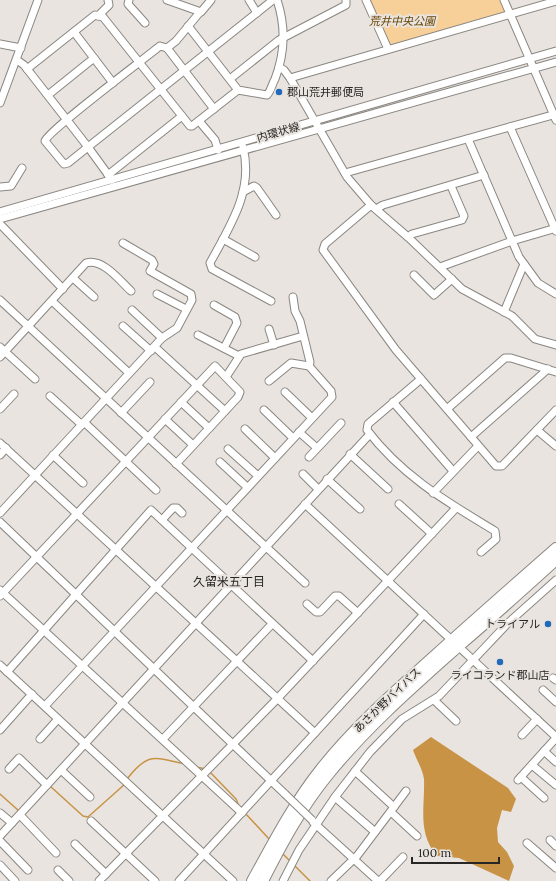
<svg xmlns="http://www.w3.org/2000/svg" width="556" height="881" font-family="Lora,'Noto Sans JP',serif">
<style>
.green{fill:#f7cf99}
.water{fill:#c89345}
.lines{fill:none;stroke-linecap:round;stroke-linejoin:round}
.stream{stroke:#c89345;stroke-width:1.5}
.minor-casing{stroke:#8a8681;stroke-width:9}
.highway-casing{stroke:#8a8681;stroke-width:12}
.minor{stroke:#fff;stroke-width:7}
.highway{stroke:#fff;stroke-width:10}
.minor-bridge-casing{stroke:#8a8681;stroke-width:9;stroke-linecap:butt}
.minor-bridge{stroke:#fff;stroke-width:7}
.poi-dot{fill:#216aba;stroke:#e9e4df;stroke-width:1.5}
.labels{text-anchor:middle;stroke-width:4;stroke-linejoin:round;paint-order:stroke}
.park-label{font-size:11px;font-style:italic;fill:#684404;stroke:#e9e4df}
.poi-label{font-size:11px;fill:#272624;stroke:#e9e4df;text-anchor:start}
.street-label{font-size:11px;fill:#272624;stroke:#e9e4df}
.neighbourhood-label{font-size:12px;fill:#272624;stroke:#e9e4df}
</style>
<rect width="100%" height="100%" fill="#e9e4df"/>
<polygon class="green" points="369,0 500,0 506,14 390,45"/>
<path class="water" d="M431,737L508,788L516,799L511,812L502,810L497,828L498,842L507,852L514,866L509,881L459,858L437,856C417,832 425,808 424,779C423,770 416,759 413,750Z"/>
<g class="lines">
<g class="stream">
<polyline points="196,767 206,769"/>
<polyline points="209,771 236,799 239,806"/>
<path d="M127,779C149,751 154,758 185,764"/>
<polyline points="50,786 83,816 88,817 125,784"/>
<polyline points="0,794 19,811"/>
<polyline points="245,813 270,840"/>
<polyline points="282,853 291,862"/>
<polyline points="295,866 310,881"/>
</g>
<g class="minor-casing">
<g id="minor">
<polyline points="129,0 128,4 145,23"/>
<polyline points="167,0 201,12 211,0"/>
<polyline points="249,0 257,13"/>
<polyline points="366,0 388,49"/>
<polyline points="504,0 556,120"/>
<polyline points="98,16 109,5 108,0"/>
<path d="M188,26L238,90L267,95C271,91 272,84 275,79C285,53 286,27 277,0"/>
<polyline points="74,32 113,83"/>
<polyline points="0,44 21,48"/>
<polyline points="167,48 176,41 200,12"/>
<path d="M17,60L24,65L88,147L68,163L64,164L45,141C48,131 144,59 160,46L167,48L214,109"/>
<polyline points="279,67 284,70 290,78 347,177 371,205 409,238 462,289 512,316 535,339 556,345"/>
<polyline points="27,69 95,15 103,17 190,126 192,126 238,90"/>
<polyline points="290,78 556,1"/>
<polyline points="230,79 279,40 346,5 346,0"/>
<polyline points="48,95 94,58"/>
<polyline points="0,103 38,0"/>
<polyline points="199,121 215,140 218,150"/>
<polyline points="510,127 556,231"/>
<polyline points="468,139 519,257 538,283 556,294"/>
<path d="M243,147C254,191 230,226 210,263L212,269L271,301"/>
<polyline points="345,173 556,114"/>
<polyline points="108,175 182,116"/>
<polyline points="112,180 88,147 273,0"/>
<polyline points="0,187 11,186 22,168"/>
<polyline points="243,192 254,186 257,188 276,215"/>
<polyline points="371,205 325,244 323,250 396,350 490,459 496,466 502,466 556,410"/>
<polyline points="376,209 383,205 484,175"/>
<polyline points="0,212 556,51"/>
<polyline points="0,219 556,62"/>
<polyline points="0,224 63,289"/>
<polyline points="408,237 412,234 462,220 464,216 451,186"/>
<polyline points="223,239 255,257"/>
<polyline points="440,267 512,241 556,228"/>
<polyline points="414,275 434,295 452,279"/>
<polyline points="73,278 94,297"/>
<polyline points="157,294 186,309"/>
<polyline points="293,297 295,311 300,321 310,362 309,366"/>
<polyline points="0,300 305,583"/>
<polyline points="52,301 129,373"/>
<polyline points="214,305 235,317 237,323 224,348"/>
<polyline points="132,310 162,338"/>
<polyline points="504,312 524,264"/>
<polyline points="123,326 151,351"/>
<polyline points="269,329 274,345"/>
<polyline points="198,335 239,356"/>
<polyline points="0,347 35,379"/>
<polyline points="155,347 225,411"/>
<path d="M0,357L86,263C103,258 120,281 131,291"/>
<polyline points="226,377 241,354 303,336"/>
<path d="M421,379L368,424L367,430C402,476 447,502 495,531L496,539L481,552"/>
<polyline points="285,392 312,418"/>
<polyline points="50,396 82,425"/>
<polyline points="181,402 209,428"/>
<polyline points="393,402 453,471"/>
<polyline points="0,409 14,394"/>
<polyline points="447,409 505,358 511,358 556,372"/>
<polyline points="264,410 293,438"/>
<polyline points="121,413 150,382"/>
<polyline points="165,419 193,445"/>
<polyline points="84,422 156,490"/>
<polyline points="245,429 275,458"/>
<polyline points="537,430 556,446"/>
<polyline points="299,432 317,448"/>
<polyline points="471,437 548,369"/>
<polyline points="0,443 315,733"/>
<polyline points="228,449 258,476"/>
<polyline points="350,454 388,489"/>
<polyline points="0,455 6,448"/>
<polyline points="53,455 83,483"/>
<polyline points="309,457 341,423"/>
<polyline points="220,462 247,487"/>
<polyline points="303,474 318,489"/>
<polyline points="327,479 360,509"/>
<polyline points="433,493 478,446"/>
<polyline points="305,504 556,737"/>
<polyline points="399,504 432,534"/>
<polyline points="0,513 162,338 177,328 192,300 191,294 150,271 154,264 152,260 123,243"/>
<polyline points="162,520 173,508 177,508 182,513"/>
<polyline points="0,522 285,794"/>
<polyline points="0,590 242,813"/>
<polyline points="0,596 215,366 240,392 238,397 176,464"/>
<polyline points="307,604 316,612 320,612 335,596 339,596 358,613"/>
<polyline points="0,665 233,881"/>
<polyline points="7,672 151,510 313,661"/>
<polyline points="553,678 556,680"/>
<polyline points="543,690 556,702"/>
<polyline points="434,700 456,721"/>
<polyline points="45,706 332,397 331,391 309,366 291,363 269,381"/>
<polyline points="0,730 32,694"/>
<polyline points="522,735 537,719"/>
<polyline points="40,739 58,719"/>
<polyline points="163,739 272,624"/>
<polyline points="544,751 556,762"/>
<polyline points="532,765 556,785"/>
<polyline points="9,769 19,758 47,785"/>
<polyline points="61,770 90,797"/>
<polyline points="355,771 394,807"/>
<polyline points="521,777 544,798"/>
<polyline points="518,780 556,738"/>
<polyline points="335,797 375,832"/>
<polyline points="391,812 417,836"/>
<polyline points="0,813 12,823"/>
<polyline points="20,815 56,853"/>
<polyline points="91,821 155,881"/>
<polyline points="313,822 378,881"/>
<polyline points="0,836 370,434"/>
<polyline points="550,840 556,846"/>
<polyline points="0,841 28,870"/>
<polyline points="527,843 556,868"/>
<polyline points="75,844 106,874"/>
<polyline points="0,865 15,881"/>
<polyline points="58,870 69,881"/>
<polyline points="99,881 277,699 456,508"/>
<polyline points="179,881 424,614"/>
<polyline points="283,881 299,850 335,797 370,752 402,719 439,696 508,623 556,580"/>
<polyline points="331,881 357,856 406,791"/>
<polyline points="380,881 403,857"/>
</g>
</g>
<g class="highway-casing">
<g id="highway">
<path d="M252,881C273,843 293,804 320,770C353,728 394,692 433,657C474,620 515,584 556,548"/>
<path d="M263,881C282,844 301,808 328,775C367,727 413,687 459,646C492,618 524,589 556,560"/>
</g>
</g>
<use href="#minor" class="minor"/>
<use href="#highway" class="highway"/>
<g class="minor-bridge-casing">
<polyline id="minor-bridge" points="285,794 312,820"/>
</g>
<use href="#minor-bridge" class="minor-bridge"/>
</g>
<g class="poi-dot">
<circle cx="279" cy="92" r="4"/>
<circle cx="548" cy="624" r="4"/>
<circle cx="500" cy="662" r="4"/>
</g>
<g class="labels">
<g class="park-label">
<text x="402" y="25">荒井中央公園</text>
</g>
<g class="poi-label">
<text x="287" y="96">郡山荒井郵便局</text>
<text x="540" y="628" text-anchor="end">トライアル</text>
<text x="500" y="679" text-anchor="middle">ライコランド郡山店</text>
</g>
<g class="street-label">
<text transform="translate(278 132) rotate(-16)" y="4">内環状線</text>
<text transform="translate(387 700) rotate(-44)" y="4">あさか野バイパス</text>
</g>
<g class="neighbourhood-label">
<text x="229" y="586">久留米五丁目</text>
</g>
</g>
<path d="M412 857v6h87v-6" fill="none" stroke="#272624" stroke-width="2"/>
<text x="418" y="857" font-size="12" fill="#272624" stroke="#e9e4df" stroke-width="3" paint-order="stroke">100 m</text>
</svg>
